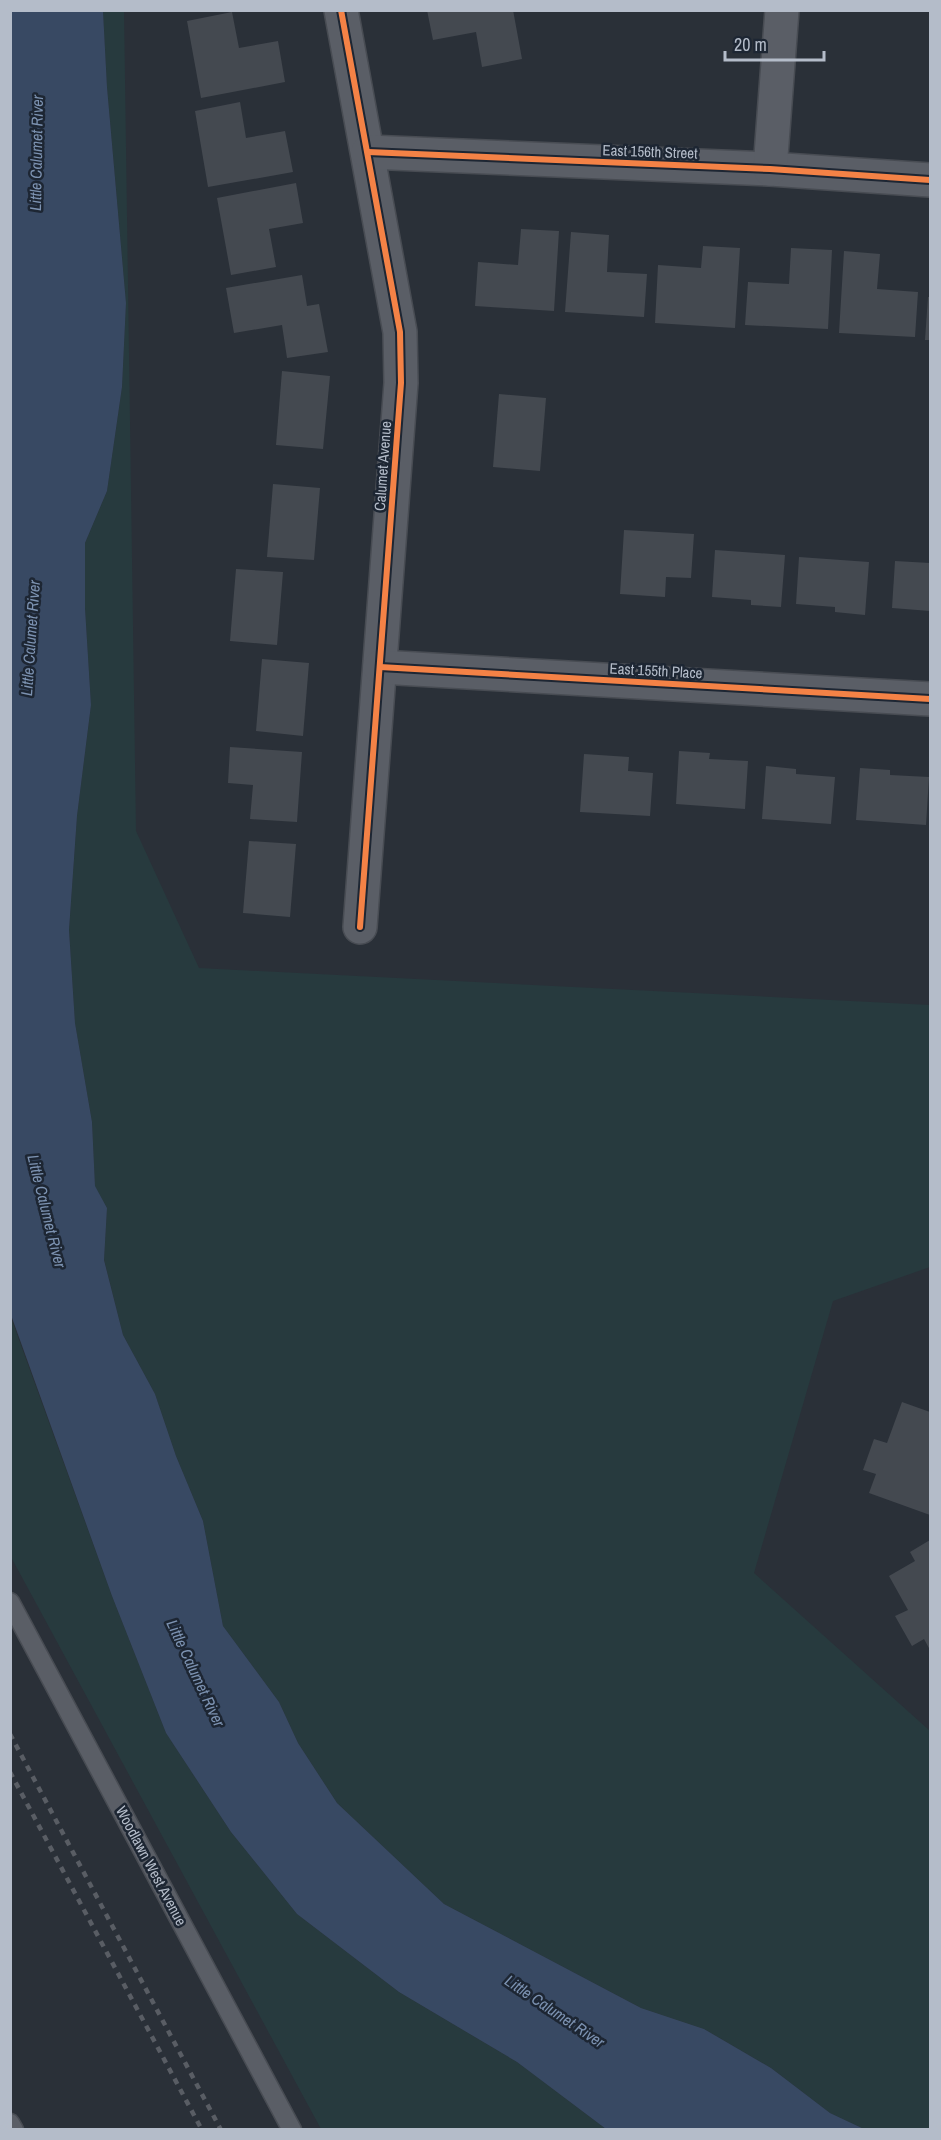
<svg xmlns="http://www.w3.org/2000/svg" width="941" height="2140" font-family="'Archivo Narrow',sans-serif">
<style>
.green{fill:#273a3e}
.water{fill:#384963}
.building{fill:#444950}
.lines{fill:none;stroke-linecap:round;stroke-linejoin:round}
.lane-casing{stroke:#484c53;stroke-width:21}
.street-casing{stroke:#484c53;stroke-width:36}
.lane{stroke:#5a5e66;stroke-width:18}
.street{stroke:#5a5e66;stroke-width:33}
.rail{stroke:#595d64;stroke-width:4.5;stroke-dasharray:6 6;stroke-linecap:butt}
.cycleway-casing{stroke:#1d2633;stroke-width:10}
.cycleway{stroke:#f48246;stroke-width:6}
.labels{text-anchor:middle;stroke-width:5;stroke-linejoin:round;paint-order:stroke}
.street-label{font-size:15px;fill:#b4bcc9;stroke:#1d2633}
.water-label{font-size:16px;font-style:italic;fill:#7c92b1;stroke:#1d2633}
</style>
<rect width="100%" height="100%" fill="#2a3038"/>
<g class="green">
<polygon points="103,11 124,11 136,831 199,968 930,1005 930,1267 833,1301 754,1573 930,1731 930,2129 864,2129 830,2113 771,2068 704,2029 641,2008 444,1904 337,1803 298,1743 279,1702 223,1626 203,1521 176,1456 155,1394 123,1335 104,1259 107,1208 95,1187 92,1122 75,1023 69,930 77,816 91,705 85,608 85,543 107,491 122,387 126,303 107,87"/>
<polygon points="10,1315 112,1596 166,1733 231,1832 297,1914 399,1992 517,2062 606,2129 321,2129 11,1557"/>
</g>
<polygon class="water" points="11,10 103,11 107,87 126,303 122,387 107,491 85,543 85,608 91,705 77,816 69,930 75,1023 92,1122 95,1186 107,1208 104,1260 123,1335 155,1394 176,1456 203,1521 223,1626 279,1702 298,1743 337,1803 444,1904 641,2008 704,2029 771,2068 830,2113 864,2129 606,2129 517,2062 399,1992 297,1914 231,1832 166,1733 112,1596 11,1315"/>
<g class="building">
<polygon points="427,10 513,10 522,59 482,67 476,32 433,40"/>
<polygon points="232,12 239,48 278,41 285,82 201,98 187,21"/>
<polygon points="240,102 246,138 285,131 293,172 208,187 195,111"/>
<polygon points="296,183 303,223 269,229 276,267 231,275 217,198"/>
<polygon points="521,229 559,231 554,311 475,306 478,262 518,265"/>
<polygon points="571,232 609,235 607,272 647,274 644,317 565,312"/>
<polygon points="703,246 740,248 735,328 655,323 658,265 701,268"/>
<polygon points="791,248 832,250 828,329 745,325 748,282 789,284"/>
<polygon points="844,251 880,254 877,289 918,292 915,337 839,333"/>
<polygon points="302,275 307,306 319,304 328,352 287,358 282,325 234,333 226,288"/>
<polygon points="928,297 930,297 930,340 925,340"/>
<polygon points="282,371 330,376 323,449 276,445"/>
<polygon points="499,394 546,398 540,471 493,467"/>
<polygon points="273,484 320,488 314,560 267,557"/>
<polygon points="624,530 694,534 691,578 666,577 665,597 620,594"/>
<polygon points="715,550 785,555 781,607 751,605 751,600 712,597"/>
<polygon points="799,557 869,562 865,615 835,612 835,607 796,604"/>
<polygon points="895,561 930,563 930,611 892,608"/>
<polygon points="236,569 283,572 277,645 230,641"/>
<polygon points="262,659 309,663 303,736 256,731"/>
<polygon points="230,747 302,752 297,822 250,819 253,785 228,783"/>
<polygon points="679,751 710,753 709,759 748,761 745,809 676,804"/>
<polygon points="584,754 629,757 628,771 653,773 650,816 580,812"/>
<polygon points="766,766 796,769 796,774 835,777 831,824 762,819"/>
<polygon points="860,768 890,770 890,775 929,777 926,825 856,820"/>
<polygon points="249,841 296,844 290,917 243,913"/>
<polygon points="902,1402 930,1412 930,1515 869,1493 876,1474 863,1470 874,1439 887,1443"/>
<polygon points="930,1540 930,1650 924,1639 912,1646 895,1616 908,1610 889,1576 915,1561 910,1552"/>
</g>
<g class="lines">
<g class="lane-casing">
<g id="lane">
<polyline points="10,1602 292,2130"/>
<polyline points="10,2123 14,2130"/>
</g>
</g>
<g class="street-casing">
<g id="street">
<polyline points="341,10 400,332 401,383 360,927"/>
<polyline points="368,152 770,169 930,180"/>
<polyline points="770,169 782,10"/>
<polyline points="380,667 930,699"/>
</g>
</g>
<use href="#lane" class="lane"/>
<use href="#street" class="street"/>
<g class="rail">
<polyline points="10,1734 221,2130"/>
<polyline points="10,1772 202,2130"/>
</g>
<g class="cycleway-casing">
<g id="cycleway">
<polyline points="341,10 400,332 401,383 360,927"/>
<polyline points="368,152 770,169 930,180"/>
<polyline points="380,667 930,699"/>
</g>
</g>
<use href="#cycleway" class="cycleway"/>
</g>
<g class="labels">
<g class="street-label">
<text transform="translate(650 152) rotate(2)" y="5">East 156th Street</text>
<text transform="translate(383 466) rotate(-86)" y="5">Calumet Avenue</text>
<text transform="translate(656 671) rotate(3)" y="5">East 155th Place</text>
<text transform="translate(151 1866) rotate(62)" y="5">Woodlawn West Avenue</text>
</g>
<g class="water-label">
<text transform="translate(36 153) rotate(-89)" y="6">Little Calumet River</text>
<text transform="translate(30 638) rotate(-86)" y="6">Little Calumet River</text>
<text transform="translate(47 1211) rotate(76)" y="6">Little Calumet River</text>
<text transform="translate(196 1673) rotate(65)" y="6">Little Calumet River</text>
<text transform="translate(555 2011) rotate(34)" y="6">Little Calumet River</text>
</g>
</g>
<rect width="941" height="2140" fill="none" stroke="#b4bcc9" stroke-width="24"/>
<path d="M725 51v9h99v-9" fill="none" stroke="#b4bcc9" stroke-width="3"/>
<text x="734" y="51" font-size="18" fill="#b4bcc9" stroke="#1d2633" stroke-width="4.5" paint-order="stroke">20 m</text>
</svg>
